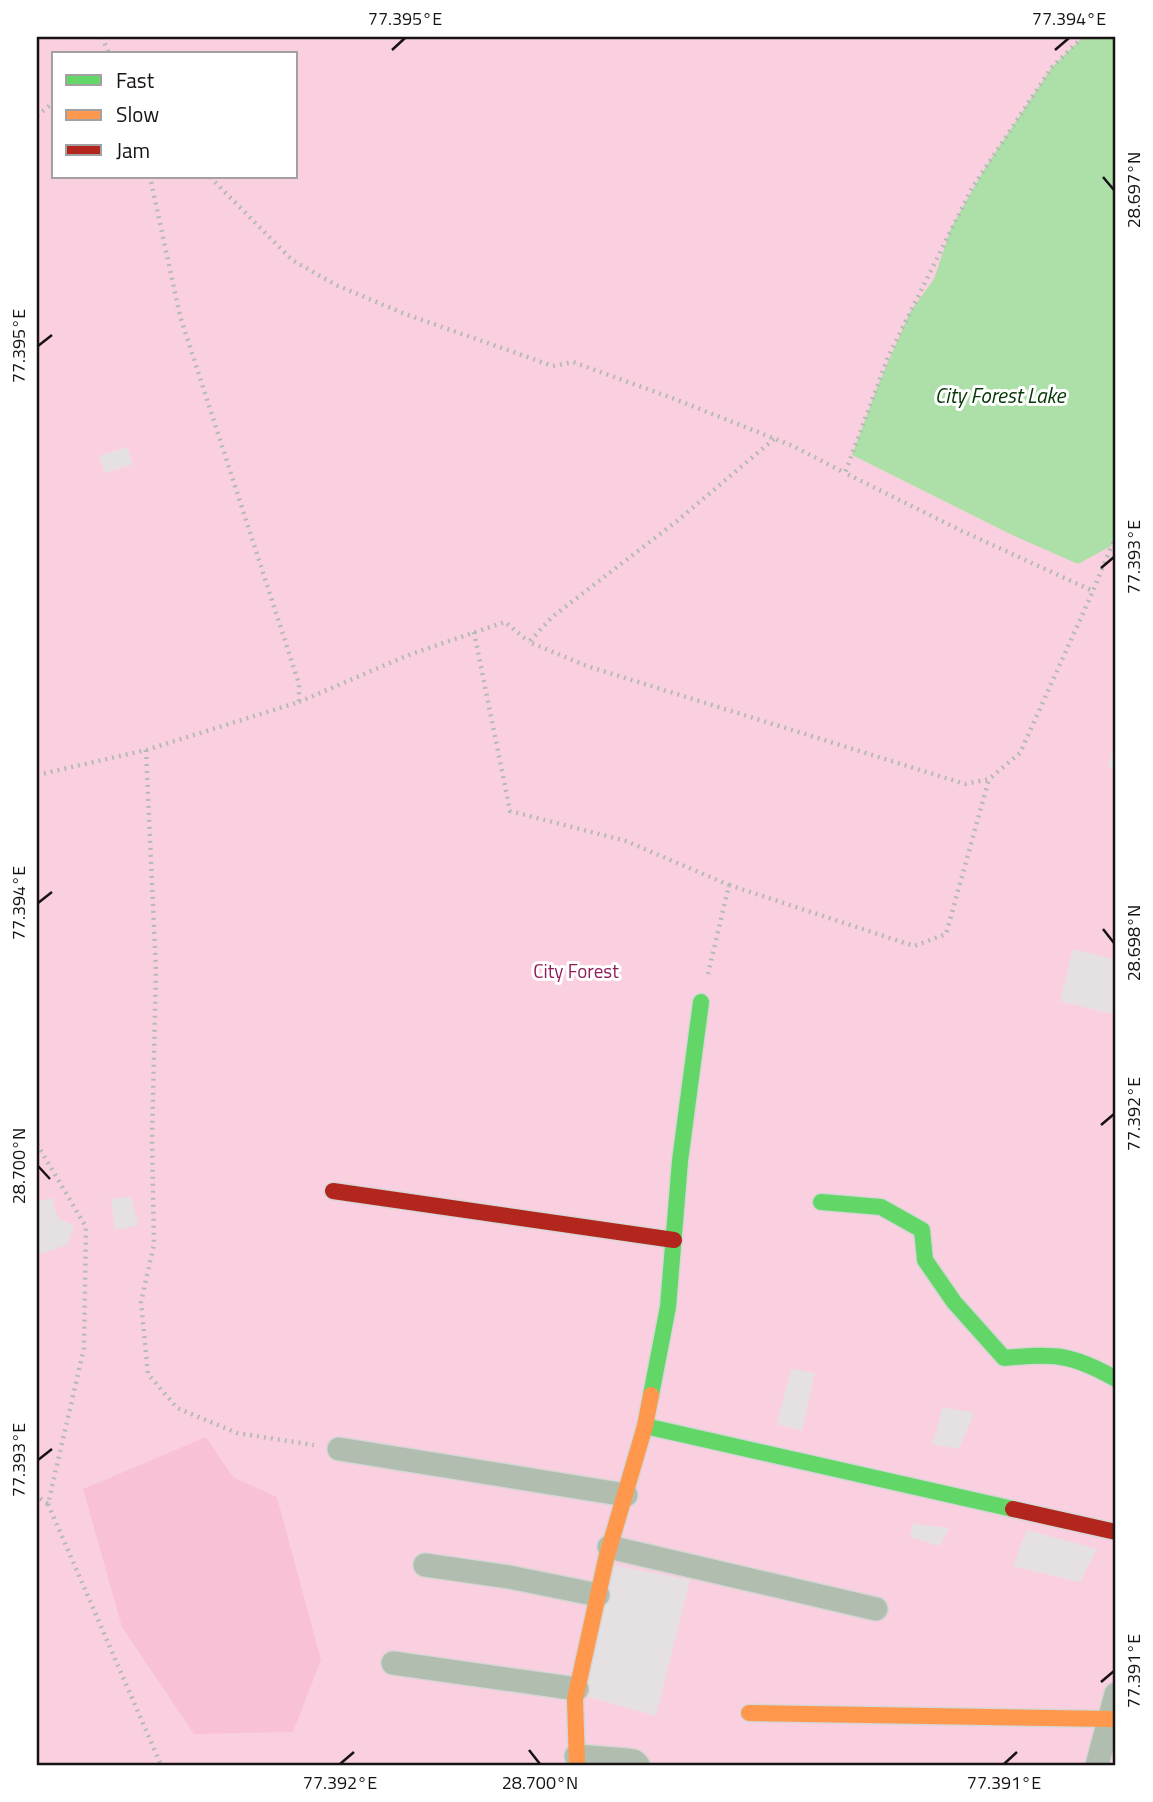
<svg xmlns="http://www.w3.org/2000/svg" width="1153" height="1802" font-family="'Titillium Web',sans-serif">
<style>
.green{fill:#fad0e1;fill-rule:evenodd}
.forest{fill:#f8c1d8}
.water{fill:#addfa9}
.building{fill:#e5e1e2}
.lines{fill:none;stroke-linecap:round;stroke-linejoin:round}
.street-casing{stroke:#d7d5d6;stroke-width:26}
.fast-casing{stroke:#d7d5d6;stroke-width:19}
.slow-casing{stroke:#d7d5d6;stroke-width:19}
.jam-casing{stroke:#d7d5d6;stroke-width:19}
.path{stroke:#b5bbb4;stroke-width:4.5;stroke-dasharray:2 5;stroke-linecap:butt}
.street{stroke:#b1beaf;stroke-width:23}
.fast{stroke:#63d668;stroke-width:16}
.slow{stroke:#ff974d;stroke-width:16}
.jam{stroke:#b3261e;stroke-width:16}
.ticks{fill:none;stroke:#171214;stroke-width:2.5}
.labels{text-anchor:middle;stroke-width:6;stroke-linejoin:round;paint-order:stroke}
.park-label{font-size:19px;fill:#8f1c59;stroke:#fff}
.water-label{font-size:21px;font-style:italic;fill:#043804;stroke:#fff}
.neatline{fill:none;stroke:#171214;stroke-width:2.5}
.ticks-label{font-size:18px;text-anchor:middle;fill:#171214}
</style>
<rect width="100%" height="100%" fill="#fcfafb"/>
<path class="green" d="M37,37H1116V1765H37ZM54,54H296V177H54Z"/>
<polygon class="forest" points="206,1437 233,1477 277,1497 321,1660 293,1732 194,1734 122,1627 83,1489"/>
<polygon class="water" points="1083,37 1116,37 1116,535 1111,546 1078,564 1010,534 852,455 878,385 910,312 934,279 951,228 985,168 1052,67"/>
<g class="building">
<polygon points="127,447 133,464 105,473 99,456"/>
<polygon points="1115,739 1116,739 1116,769 1108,767"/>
<polygon points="1073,949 1116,960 1116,1015 1060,1001"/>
<polygon points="131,1197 139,1225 115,1230 111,1199"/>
<polygon points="52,1198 58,1218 74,1226 67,1245 37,1255 37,1201"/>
<polygon points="791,1369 815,1373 802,1431 777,1424"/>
<polygon points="943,1407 974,1413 959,1449 932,1444"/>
<polygon points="913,1524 949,1528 940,1546 910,1537"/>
<polygon points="1027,1530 1097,1549 1080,1582 1013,1566"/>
<polygon points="612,1565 690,1580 656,1716 578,1694"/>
</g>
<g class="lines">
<g class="street-casing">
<g id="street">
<polyline points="339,1449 626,1495"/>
<polyline points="609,1547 876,1609"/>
<polyline points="425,1565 509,1577 598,1595"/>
<polyline points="393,1663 577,1689"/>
<polyline points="576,1756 628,1760 634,1761 638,1765"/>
<polyline points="1097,1765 1116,1694"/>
</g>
</g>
<g class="fast-casing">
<g id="fast">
<path d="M821,1202L881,1207L922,1230L925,1260L954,1302L1004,1358C1054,1353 1072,1354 1116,1379"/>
<polyline points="651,1395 668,1307 680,1161 701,1002"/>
<polyline points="645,1426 1013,1509"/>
</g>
</g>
<g class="slow-casing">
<g id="slow">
<polyline points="749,1713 1111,1719"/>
<polyline points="577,1765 575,1699 606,1559 645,1426 651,1395"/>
</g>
</g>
<g class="jam-casing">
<g id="jam">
<polyline points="333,1191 674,1240"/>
<polyline points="1013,1509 1116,1532"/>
</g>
</g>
<g class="path">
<polyline points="102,37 109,54"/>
<polyline points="1083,37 1052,67 972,188 888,357 845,473 962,531 1093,591 1116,535"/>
<polyline points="37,116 54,102"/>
<polyline points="210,177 292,260 336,285 405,314 553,366 573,362 672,398 793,446 845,473"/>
<polyline points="774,439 677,521 552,617 529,642 587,666 965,784 989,779 1020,753 1093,591"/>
<polyline points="474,632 510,811 626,841 729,885 708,974"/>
<polyline points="299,702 411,654 505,622 529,642"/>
<polyline points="146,750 156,971 152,1138 154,1244 141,1302 148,1374 177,1408 237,1433 314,1445"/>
<polyline points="37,775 146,750 299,702 299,684 180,316 150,177"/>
<polyline points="729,885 914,946 946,934 989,779"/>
<polyline points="37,1144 86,1227 84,1348 48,1504 37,1496"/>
<polyline points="48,1504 161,1765"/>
</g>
<use href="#street" class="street"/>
<use href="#fast" class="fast"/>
<use href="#slow" class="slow"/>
<use href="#jam" class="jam"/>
</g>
<path class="ticks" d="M392,50L405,38M1055,50L1069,38M1103,177L1114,190M38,346L52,335M1101,568L1114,557M38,903L52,892M1103,929L1114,943M1101,1125L1114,1114M38,1166L50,1179M38,1460L52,1449M1101,1682L1114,1671M529,1750L540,1764M340,1764L354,1752M1004,1764L1017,1752"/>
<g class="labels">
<g class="park-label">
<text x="576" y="978">City Forest</text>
</g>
<g class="water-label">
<text x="1000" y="403">City Forest Lake</text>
</g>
</g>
<rect width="1153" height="1802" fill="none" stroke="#ffffff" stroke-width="77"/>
<rect x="52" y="52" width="245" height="126" fill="#ffffff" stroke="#a2a0a1" stroke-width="2"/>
<rect x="66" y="75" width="35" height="10" fill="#63d668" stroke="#a2a0a1" stroke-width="2"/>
<text x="116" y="88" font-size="21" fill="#171214">Fast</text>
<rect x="66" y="110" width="35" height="10" fill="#ff974d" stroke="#a2a0a1" stroke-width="2"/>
<text x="116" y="122" font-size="21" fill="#171214">Slow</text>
<rect x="66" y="145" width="35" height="10" fill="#b3261e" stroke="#a2a0a1" stroke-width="2"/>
<text x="116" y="158" font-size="21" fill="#171214">Jam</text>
<rect x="38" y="38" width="1076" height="1726" class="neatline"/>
<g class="ticks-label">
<text x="405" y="25">77.395°E</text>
<text x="1069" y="25">77.394°E</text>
<text transform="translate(1134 190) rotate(-90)" y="6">28.697°N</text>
<text transform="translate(19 346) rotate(-90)" y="6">77.395°E</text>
<text transform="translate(1134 557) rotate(-90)" y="6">77.393°E</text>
<text transform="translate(19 903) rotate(-90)" y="6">77.394°E</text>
<text transform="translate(1134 943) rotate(-90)" y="6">28.698°N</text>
<text transform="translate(1134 1114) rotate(-90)" y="6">77.392°E</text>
<text transform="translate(19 1166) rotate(-90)" y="6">28.700°N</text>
<text transform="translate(19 1460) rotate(-90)" y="6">77.393°E</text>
<text transform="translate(1134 1671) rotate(-90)" y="6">77.391°E</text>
<text x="340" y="1789">77.392°E</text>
<text x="540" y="1789">28.700°N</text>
<text x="1004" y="1789">77.391°E</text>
</g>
</svg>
